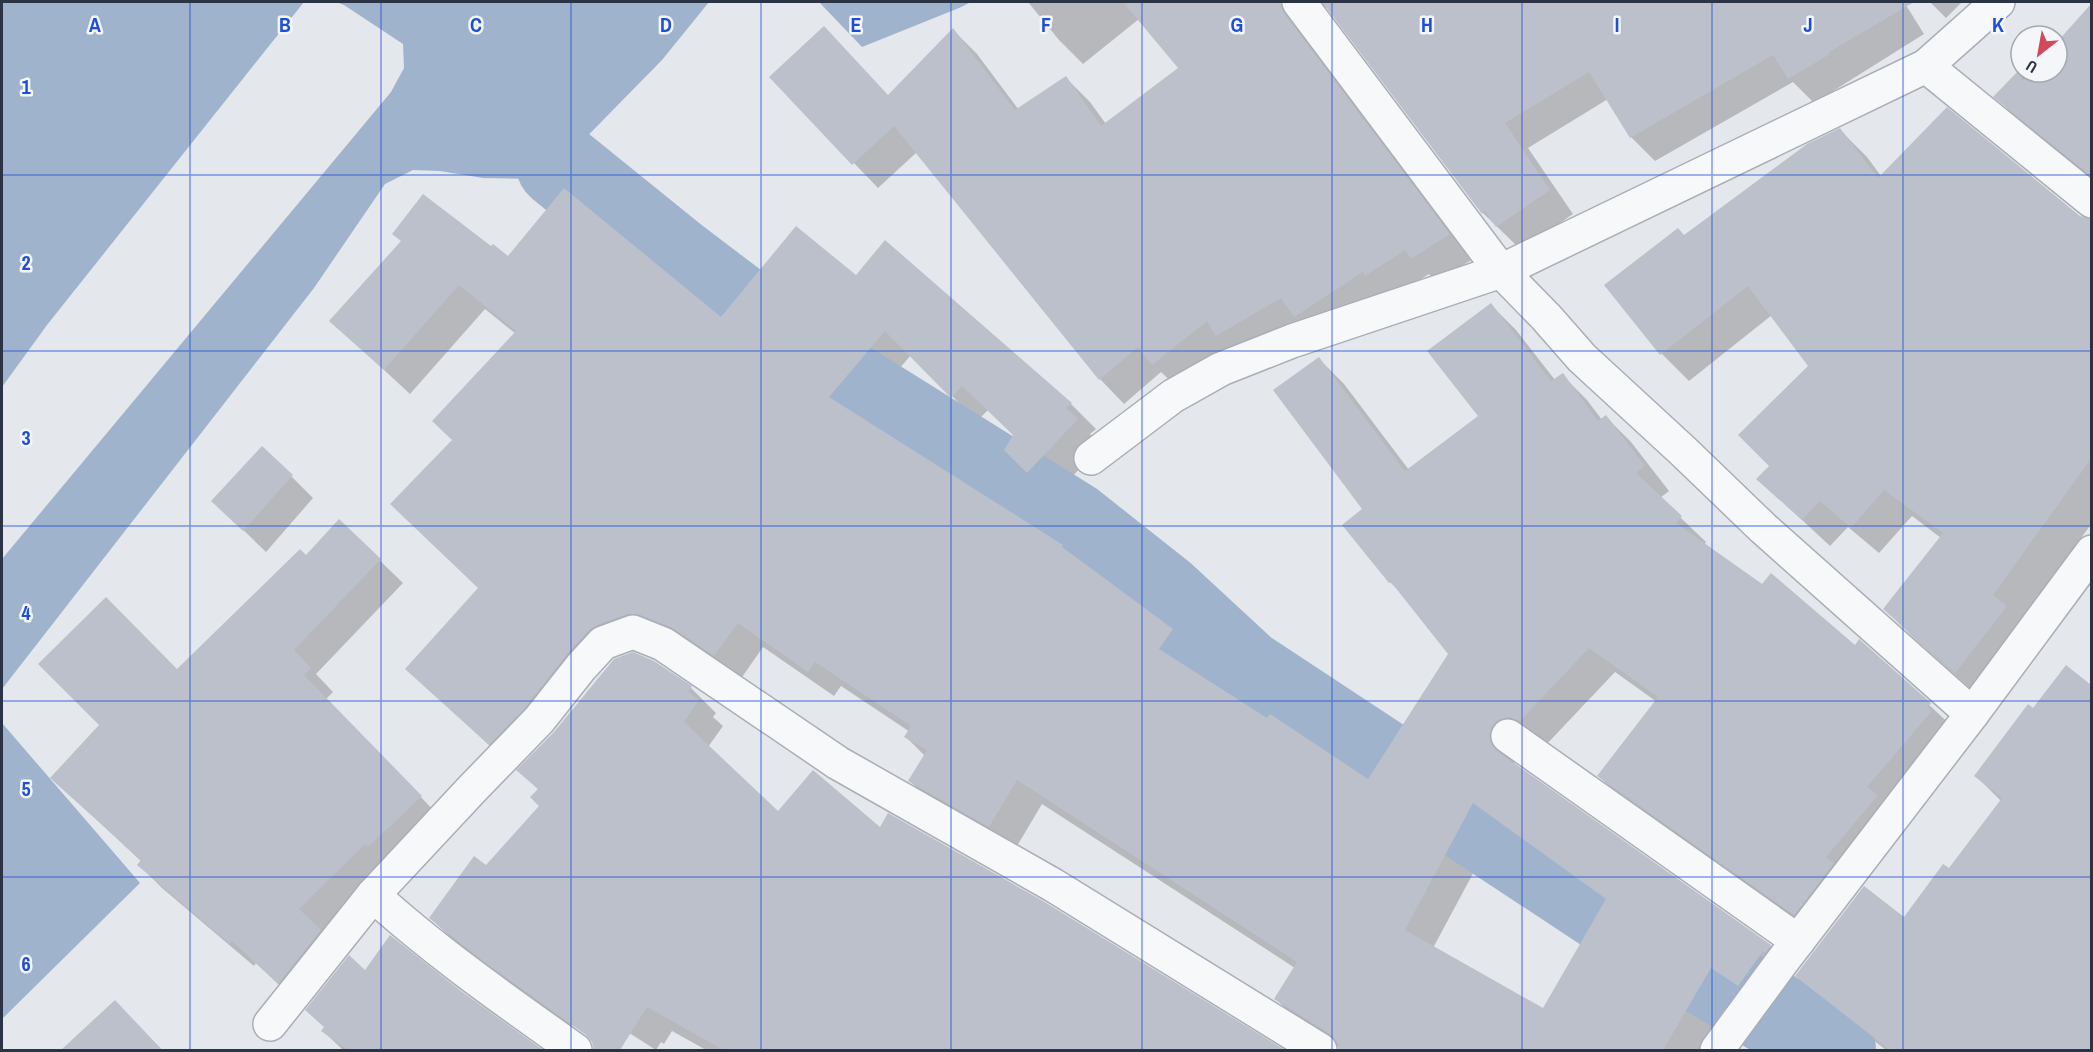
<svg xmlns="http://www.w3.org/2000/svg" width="2093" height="1052" font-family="'Archivo Narrow',sans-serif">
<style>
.water{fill:#9fb4cc}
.pier{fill:#e4e7ec}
.shadow{fill:#0003;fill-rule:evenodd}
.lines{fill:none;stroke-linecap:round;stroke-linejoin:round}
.river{stroke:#9fb4cc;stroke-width:86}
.building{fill:#bbc0ca;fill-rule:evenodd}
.minor-casing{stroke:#a9aeb7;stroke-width:36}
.minor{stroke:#f7f8fa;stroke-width:33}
.grid{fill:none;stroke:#1d4ed8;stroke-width:1.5;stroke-opacity:0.55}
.grid-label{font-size:20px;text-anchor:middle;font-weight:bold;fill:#1d4ed8;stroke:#f4f6f9;stroke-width:5;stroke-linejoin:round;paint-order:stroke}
</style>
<rect width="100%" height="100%" fill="#e4e7ec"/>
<g class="water">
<polygon points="2,2 709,2 662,60 559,165 534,179 483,178 440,171 413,170 385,184 314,288 2,689"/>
<polygon points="819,2 971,2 959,8 862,47"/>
<polygon points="2,723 140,883 2,1019"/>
</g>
<polygon class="pier" points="304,2 336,2 344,5 403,44 404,68 391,92 2,559 2,387 47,325"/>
<g class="shadow">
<polygon points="1028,2 1904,2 1924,34 1814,103 1793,82 1655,161 1631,137 1608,99 1528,148 1573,214 1521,250 1483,213 1329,8 1321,7 1473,259 1436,282 1429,274 1390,299 1241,359 1229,347 1178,388 1161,372 1124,404 1100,379 917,152 878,188 771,77 889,96 953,30 977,54 1019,110 1066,78 1090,102 1106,124 1180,68 1139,19 1083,64 1059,40"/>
<polygon points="1930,2 1962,2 1946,18"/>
<polygon points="2092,6 2092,180 2022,124 1996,97 2021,70 2021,72 2057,72 2057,44"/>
<polygon points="1840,130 1867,157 1881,176 2092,221 2092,523 2020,621 2033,634 1982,699 1912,636 1885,609 1941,538 1912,516 1879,553 1848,527 1830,546 1758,479 1771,466 1810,366 1772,315 1689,381 1662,354 1607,285 1685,237"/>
<path d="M885,242L1071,404L1096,429L1090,434L1102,445L1053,497L1006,450L1015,435L988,410L977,421L911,355L858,417L1062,547L1072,556L1172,630L1197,655L1187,669L1369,781L1450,653L1407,599L1390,582L1364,510L1319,359L1344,384L1409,470L1480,416L1491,305L1516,330L1555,380L1562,375L1587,400L1602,420L1606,417L1631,442L1669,491L1660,498L1706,542L1704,545L1855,647L1860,641L1955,729L1820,939L1624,801L1599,776L1657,702L1615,672L1545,746L1518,750L1514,761L1515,766L1770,946L1795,971L1764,1010L1736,991L1702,1050H1340V1048L1301,1024L1276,999L1295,968L1042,804L1014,851L935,806L910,781L925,756L906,737L910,732L841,686L834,696L763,647L740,680L666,639L614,655L515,769L407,669L479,588L454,441L516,334L485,309L410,394L331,321L491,248L508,258L721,319L856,277ZM1498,827L1605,904L1544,1010L1433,948Z"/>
<polygon points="291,476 313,498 266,552 235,522"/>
<polygon points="339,521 403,583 316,674 333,692 326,699 443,820 389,866 322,932 343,954 302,1006 256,963 254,966 162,888 139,865 142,862 52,778 101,725 178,671 306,557"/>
<polygon points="653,662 691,688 716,713 713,717 723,726 708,747 778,813 881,829 1043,902 1282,1050 706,1050 672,1031 664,1044 661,1042 656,1050 585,1005 569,1028 456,943 431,918 486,867 541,806 539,790 519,770"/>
<polygon points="2066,667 2092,687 2092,1050 1886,1050 1820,999 1797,976 1905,919 1949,871 2001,801 1976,776 2033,710"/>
<polygon points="365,973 460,992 541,1050 343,1050 323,1031"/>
<polygon points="137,1024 162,1050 66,1050 65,1049"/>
</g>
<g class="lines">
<polyline class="river" points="559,165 674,258 803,356 1072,524 1163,596 1244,671 1644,935 1833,1050"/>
</g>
<g class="building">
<polygon points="1123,2 1281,2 1284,13 1450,234 1411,259 1405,250 1365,276 1363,272 1294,317 1281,298 1216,336 1207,321 1152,365 1138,347 1099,380 894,126 852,165 769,77 824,26 888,95 953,28 1015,110 1066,76 1101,126 1178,68"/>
<polygon points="1322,2 1914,2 1829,52 1830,54 1788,79 1773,55 1630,138 1589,72 1505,123 1550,190 1496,227 1485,211 1482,214"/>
<polygon points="2091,4 2091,176 1993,97 2021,68 2021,82 2030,72 2057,72 2057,42"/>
<polygon points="1947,107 2080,216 2091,219 2091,459 1993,595 2007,606 1955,673 1883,609 1943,533 1884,490 1851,528 1820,501 1802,520 1756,479 1769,466 1738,435 1808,366 1748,286 1660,355 1604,285 1678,228 1684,235 1807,144 1840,128 1878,178"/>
<path d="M564,188L721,317L796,226L856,275L885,240L1072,403L1066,408L1078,419L1027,473L1004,450L1013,435L962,386L951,398L885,331L829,397L1063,545L1062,547L1173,629L1159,649L1267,718L1270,714L1368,779L1448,654L1391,582L1389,583L1342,525L1362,509L1273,390L1319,357L1405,471L1478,416L1427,351L1491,303L1551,381L1563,373L1598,421L1606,415L1645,466L1636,473L1682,516L1676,523L1762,584L1771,573L1855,645L1859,639L1931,703L1928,707L1932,711L1867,787L1878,795L1826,857L1834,863L1794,915L1597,776L1658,697L1589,648L1520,721L1509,717L1500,719L1493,725L1489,735L1491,744L1497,751L1771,945L1765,953L1763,951L1738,986L1711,968L1663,1050H1339L1337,1042L1330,1034L1274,999L1297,962L1017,780L989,827L908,781L927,750L904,737L911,726L815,662L808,672L738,623L714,656L673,628L640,615L627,614L597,625L589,630L567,654L525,708L489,745L405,669L478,588L390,504L452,440L432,421L516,331L459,285L384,370L329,321L401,241L392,234L423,194L491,246L493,244L508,256ZM1473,803L1606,899L1543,1008L1405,930Z"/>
<polygon points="262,446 293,475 243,531 211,501"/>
<polygon points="339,519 381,559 294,650 311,668 304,675 422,796 368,847 365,844 299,909 321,930 278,984 232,941 230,944 137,865 141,860 50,778 99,725 38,664 106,597 177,669 300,549 306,555"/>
<polygon points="633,652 654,661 692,686 688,692 699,700 684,722 778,811 813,770 880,827 888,813 1043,901 1285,1050 723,1050 647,1007 620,1050 594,1050 592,1042 586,1035 483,961 429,918 474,856 486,865 539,806 530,797 538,789 516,770 554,732 614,659"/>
<polygon points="2066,665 2091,685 2091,1050 1890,1050 1795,976 1864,886 1904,917 1943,864 1949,868 2002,798 1974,776 2028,704 2033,708"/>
<polygon points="390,935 461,991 543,1050 348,1050 321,1031 324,1027 305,1010 349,955 365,970"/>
<polygon points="115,1000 162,1050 61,1050"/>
</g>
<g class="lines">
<g class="minor-casing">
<g id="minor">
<polyline points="1299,2 1501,271 1546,317 1582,358 1683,451 1763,528 1972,714"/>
<polyline points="1926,66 2092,201"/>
<polyline points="1091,458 1173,396 1221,369 1292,341 1501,271 1926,66 1998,2"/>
<polyline points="1508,736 1798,941"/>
<polyline points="270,1024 373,895"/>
<path d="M575,1050C506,1001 436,952 373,895L473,788L539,720L581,667L603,643L633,632L663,644L838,763L1053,885L1320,1050"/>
<polyline points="1717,1050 1781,963 1972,714 2092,552"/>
</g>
</g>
<use href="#minor" class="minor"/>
</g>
<path class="grid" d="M190,2V1050M381,2V1050M571,2V1050M761,2V1050M951,2V1050M1142,2V1050M1332,2V1050M1522,2V1050M1712,2V1050M1903,2V1050M2,175H2092M2,351H2092M2,526H2092M2,701H2092M2,877H2092"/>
<g class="grid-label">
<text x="95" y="32">A</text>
<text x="285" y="32">B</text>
<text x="476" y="32">C</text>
<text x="666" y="32">D</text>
<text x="856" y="32">E</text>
<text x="1046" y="32">F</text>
<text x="1237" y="32">G</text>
<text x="1427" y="32">H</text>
<text x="1617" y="32">I</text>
<text x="1808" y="32">J</text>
<text x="1998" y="32">K</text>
<text x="26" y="94">1</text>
<text x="26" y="270">2</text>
<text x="26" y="445">3</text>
<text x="26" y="620">4</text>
<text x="26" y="796">5</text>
<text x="26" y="971">6</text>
</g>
<rect width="2093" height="1052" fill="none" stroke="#2b3445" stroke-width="6"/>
<g transform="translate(2039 54) rotate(211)"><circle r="28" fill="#f4f6f9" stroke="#a4a8b1" stroke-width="1.5"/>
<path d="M0-4.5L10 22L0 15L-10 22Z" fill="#d1495b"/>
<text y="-9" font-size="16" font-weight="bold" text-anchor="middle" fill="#2b3445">U</text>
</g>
</svg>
